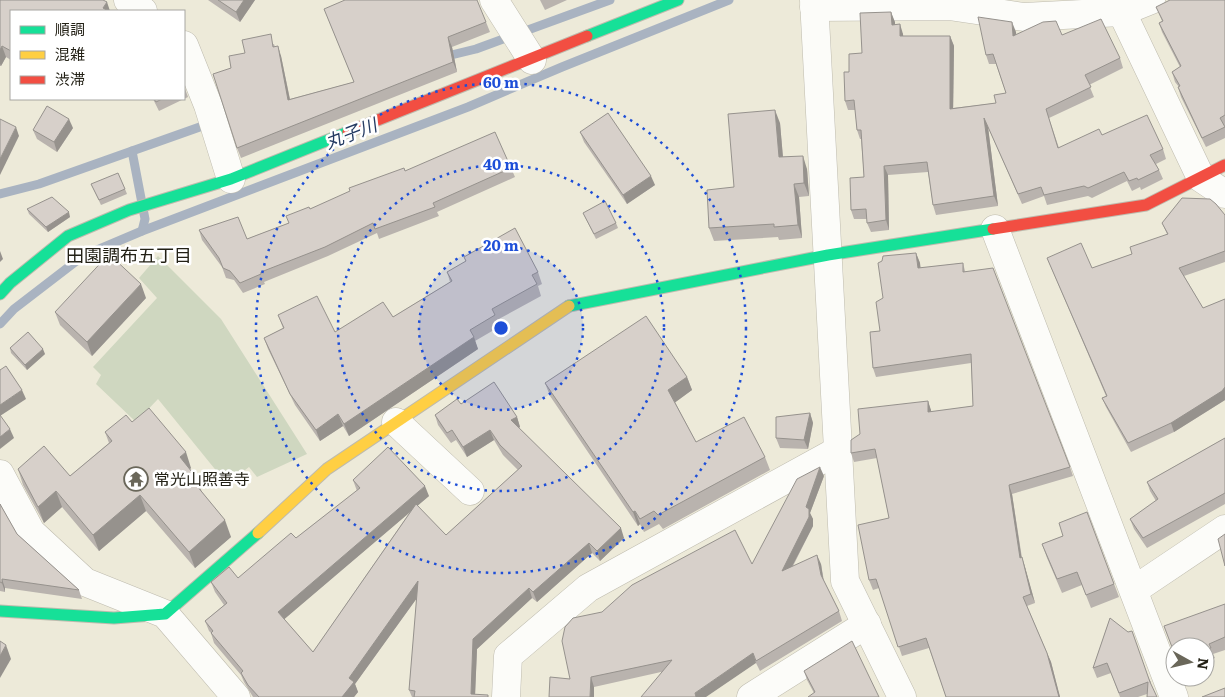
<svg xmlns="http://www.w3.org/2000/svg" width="1225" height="697" font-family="Literata,'Noto Sans JP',serif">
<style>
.green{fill:#cfd7c0}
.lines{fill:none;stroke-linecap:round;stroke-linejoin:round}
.stream{stroke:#a9b3c1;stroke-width:9}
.street-casing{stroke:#bebbae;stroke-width:29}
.fast-casing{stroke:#bebbae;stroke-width:13}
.slow-casing{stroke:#bebbae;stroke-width:13}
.jam-casing{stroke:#bebbae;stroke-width:13}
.street{stroke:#fcfcf9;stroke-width:28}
.fast{stroke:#16e098;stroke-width:11}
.slow{stroke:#ffcf43;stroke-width:11}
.jam{stroke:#f24e42;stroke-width:11}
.wall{fill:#b9b3ae;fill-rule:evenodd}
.shaded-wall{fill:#96928d}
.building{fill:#d7d0ca;stroke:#96928d}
.ring{fill:none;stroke:#1d4ed8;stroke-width:2.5;stroke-dasharray:2.5 5}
.labels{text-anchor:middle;stroke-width:5;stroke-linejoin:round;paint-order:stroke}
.poi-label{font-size:16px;fill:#232116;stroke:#fff;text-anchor:start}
.water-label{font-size:18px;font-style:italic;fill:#253b62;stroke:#fff}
.neighbourhood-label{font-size:18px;fill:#232116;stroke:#fff}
.centre{fill:#1d4ed8;stroke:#fff;stroke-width:2.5}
.ring-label{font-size:15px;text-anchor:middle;font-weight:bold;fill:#1d4ed8;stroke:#fff;stroke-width:5;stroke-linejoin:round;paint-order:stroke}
</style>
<rect width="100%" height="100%" fill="#edead9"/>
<polygon class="green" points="158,256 221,319 307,454 257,477 249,467 227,484 158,399 136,422 96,384 101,375 93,367 157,298 139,278"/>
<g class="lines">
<g class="stream">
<polyline points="443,57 476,49 610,0"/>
<polyline points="132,151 211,123"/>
<polyline points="0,194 39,184 132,151 145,219 142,231"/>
<polyline points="0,324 14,309 83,256 142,231 468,107 562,67 729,0"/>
</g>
<g class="street-casing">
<g id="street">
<polyline points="128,0 143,11"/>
<polyline points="494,0 532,60"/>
<polyline points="814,0 845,581 902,697"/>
<polyline points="1116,0 1201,178 1225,194"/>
<polyline points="814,7 949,6 1024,17 1121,12 1151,0"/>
<polyline points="184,45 208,105 231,179"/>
<polyline points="995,229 1174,697"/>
<polyline points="396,422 470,491"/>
<polyline points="0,474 31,532 85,582 165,614 236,697"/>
<polyline points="1134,590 1225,529"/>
<polyline points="506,697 508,656 588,588 839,450"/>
<polyline points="751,697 867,624"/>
</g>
</g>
<g class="fast-casing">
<g id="fast">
<polyline points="587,36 678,0"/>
<polyline points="0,294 10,283 68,236 129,210 231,179 348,132"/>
<polyline points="569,306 828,255 993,229"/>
<polyline points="0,611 114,618 165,614 258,533"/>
</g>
</g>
<g class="slow-casing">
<polyline id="slow" points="258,533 327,469 569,306"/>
</g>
<g class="jam-casing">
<g id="jam">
<polyline points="348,132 587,36"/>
<polyline points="993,229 1146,205 1225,165"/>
</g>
</g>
<use href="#street" class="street"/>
<use href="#fast" class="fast"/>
<use href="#slow" class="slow"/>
<use href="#jam" class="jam"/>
</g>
<g class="wall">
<polygon points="0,0 11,11 11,60 6,57 1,66 0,66"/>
<polygon points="208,0 255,0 240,22"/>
<polygon points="540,0 567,0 545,10"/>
<polygon points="1225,0 1225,138 1206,147 1181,97 1178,87 1179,87 1175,82 1172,72 1180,67 1162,32 1159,23 1162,21 1156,7"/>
<polygon points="324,9 486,22 490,32 452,47 457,72 241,158 237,148 231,68 245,53 274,44 275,47 281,56 290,99 354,82"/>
<polygon points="891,12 895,24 903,34 903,36 950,36 954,46 953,108 996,103 1006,93 996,64 989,64 986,55 1016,32 1016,35 1062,35 1120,58 1123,68 1089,85 1094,97 1049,118 1059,148 1102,135 1163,149 1166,159 1156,164 1159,170 1163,179 1141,190 1140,187 1132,191 1127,181 1092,198 1088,196 1047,205 1044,196 1022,204 988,127 998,206 936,215 933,205 928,172 888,175 889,230 871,232 867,223 867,219 854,219 851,210 864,177 861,139 860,139 857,130 855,110 848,110 845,101 862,53"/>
<polygon points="184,86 188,97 159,111 153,99 184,99"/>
<polygon points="780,123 783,157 807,169 809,196 799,197 802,238 779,240 778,237 714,241 709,228 734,187"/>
<polygon points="73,128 57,152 37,139 33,130"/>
<polygon points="580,132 655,185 627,204 584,142"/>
<polygon points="511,168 515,177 437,212 439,216 379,239 377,233 328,256 264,282 265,284 243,293 234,280 226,278 222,267 202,240 199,230 247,239 289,223 310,209 405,171"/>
<polygon points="91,184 125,189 127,194 101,205"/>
<polygon points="27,209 70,217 48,232 29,214"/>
<polygon points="583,213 616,223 618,228 596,239"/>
<polygon points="1225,215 1225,262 1184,276 1203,308 1225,299 1225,400 1174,432 1131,452 1106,407 1102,398 1106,396 1047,258 1092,268 1132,254 1167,234 1162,223"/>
<polygon points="916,253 920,263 920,268 963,263 965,271 1070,467 1073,476 1012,494 1022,558 1025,567 1035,603 1027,606 1051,662 1060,697 946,697 929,648 902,656 879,588 873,590 869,580 889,518 877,458 854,462 851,453 928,401 931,412 973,406 971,363 876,377 873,368 880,331 883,298"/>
<polygon points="464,257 538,272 542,284 538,286 541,296 497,320 499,327 475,341 478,349 349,436 343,426 320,441 295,405 268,349 264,338 283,328 278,315 335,332 393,317 450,282 447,272 466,262"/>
<polygon points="146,298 92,356 60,325 55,312"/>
<polygon points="10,348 45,354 27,370 11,353"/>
<polygon points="687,377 692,390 675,402 696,442 765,457 770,470 663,529 659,524 644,532 640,524 638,526 550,396 545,383"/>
<path d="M461,404L517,417L520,427L519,428L624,538L600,561L592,553L537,602L532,598L477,649L475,694L489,697H412L409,690L417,598L355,684L358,692L354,697H253L244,682L241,675L214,643L211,633L209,631L205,621L224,605L215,592L211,582L238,578L296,538L357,491L353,480L429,496L417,506L446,535L518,470L503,455L494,440L467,457L456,440L451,443L438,425L435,415ZM410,512L313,652L284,619Z"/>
<polygon points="810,413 813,423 808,449 780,448 776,438"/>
<polygon points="132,422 191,468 190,469 202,492 231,537 195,568 146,511 99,551 62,507 44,523 23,485 18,469 70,476 109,443 105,432"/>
<polygon points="1225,438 1225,504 1147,548 1134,529 1130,519 1156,501 1150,491 1147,482"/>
<polygon points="824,476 810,513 813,519 813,526 793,566 821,564 824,581 839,611 842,621 760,671 756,663 661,672 594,687 570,679 602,612 752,564"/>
<polygon points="0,504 17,534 79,590 82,599 5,588 5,592 0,591"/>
<polygon points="1087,512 1119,597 1091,608 1082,585 1062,593 1047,558 1042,544 1063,536"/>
<polygon points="1225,604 1225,650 1213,654 1215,658 1205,662 1205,647"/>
<polygon points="1110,618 1151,682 1147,694 1138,697 1120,697 1111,673 1097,678 1093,668"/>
<polygon points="804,671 879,697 814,693 807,680"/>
</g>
<g class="shaded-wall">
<polygon points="244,0 255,0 240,22 236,12"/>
<polygon points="107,2 110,11 104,11 103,8"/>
<polygon points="891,12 895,22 895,34 892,25"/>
<polygon points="1012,22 1016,32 1017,46 1013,36"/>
<polygon points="900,24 903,34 904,45 900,36"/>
<polygon points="950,36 954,46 953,118 950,109"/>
<polygon points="448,37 452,47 457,72 453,62"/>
<polygon points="2,46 6,57 1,66 0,64 0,50"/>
<polygon points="278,46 281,56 292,110 288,100"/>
<polygon points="775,110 780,123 784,170 779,157"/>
<polygon points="984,118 988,127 998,206 994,196"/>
<polygon points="69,119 73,128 57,152 54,142"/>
<polygon points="16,127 19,136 0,175 0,159"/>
<polygon points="803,156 807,169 809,196 804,183"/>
<polygon points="884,166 888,175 889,230 886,220"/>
<polygon points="651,176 655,185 627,204 623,195"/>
<polygon points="794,184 799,197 802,238 798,225"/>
<polygon points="69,212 70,217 48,232 46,227"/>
<polygon points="0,251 3,259 0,262"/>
<polygon points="916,253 920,263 922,278 918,268"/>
<polygon points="141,284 146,298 92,356 87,342"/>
<polygon points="474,337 478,349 349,436 344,424"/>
<polygon points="43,349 45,354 27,370 25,365"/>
<polygon points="687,377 692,390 673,404 668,390"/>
<polygon points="1225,387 1225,400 1174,432 1171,423"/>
<polygon points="22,390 26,399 0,416 0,405"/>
<polygon points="928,401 931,410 932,422 928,412"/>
<polygon points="810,413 813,423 808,449 804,440"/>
<polygon points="338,414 343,426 320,441 316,430"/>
<polygon points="517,417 520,427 515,430 511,420"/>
<polygon points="10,429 14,438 0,449 0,437"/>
<polygon points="490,430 494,440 467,457 463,447"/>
<polygon points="186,452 191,468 186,473 180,457"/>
<polygon points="820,467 824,476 810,513 813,519 813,526 785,580 782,571"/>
<polygon points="196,477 202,493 192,480"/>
<polygon points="1009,485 1012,494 1023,568 1020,558"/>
<polygon points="425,486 429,496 281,622 278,612"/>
<polygon points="56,491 62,507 44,523 38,507"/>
<polygon points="140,495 146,511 99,551 93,535"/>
<polygon points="635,511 640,524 638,526 633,512"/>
<polygon points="225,520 231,537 195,568 189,552"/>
<polygon points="621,528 624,538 600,561 597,551"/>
<polygon points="589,543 592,553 537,602 533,592"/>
<polygon points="817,555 821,564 824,585 821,575"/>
<polygon points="1022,557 1025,567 1035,603 1031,594"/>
<polygon points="2,579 5,588 5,592 2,583"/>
<polygon points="418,581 422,591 355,684 358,692 354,697 342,697 349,678"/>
<polygon points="529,588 532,598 477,649 475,697 471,694 473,639"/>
<polygon points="6,645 11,659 0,678 0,656"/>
<polygon points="753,653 756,663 706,697 696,697 695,693"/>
<polygon points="1047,653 1051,662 1060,697 1059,697"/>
<polygon points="591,677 594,687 594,697 590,697"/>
</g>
<g class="building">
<polygon points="0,0 103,0 107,2 103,8 108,11 11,11 11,51 2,46 0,50"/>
<polygon points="218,0 244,0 236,12"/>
<polygon points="345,0 477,0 486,22 448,37 453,62 237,148 213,74 231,68 229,56 245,53 242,40 271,34 273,47 278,46 288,100 354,82 324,9"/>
<polygon points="1170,0 1225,0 1225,115 1220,118 1225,127 1202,138 1178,87 1180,86 1172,72 1181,66 1159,23 1163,21 1156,7"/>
<polygon points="891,12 892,25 900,24 900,36 950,36 950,109 996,103 994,95 1006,93 993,54 986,55 978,17 1012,22 1013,36 1043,22 1056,21 1062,35 1101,19 1120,58 1085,75 1091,87 1046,109 1058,148 1099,129 1102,135 1147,115 1163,149 1150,155 1159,170 1138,180 1137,178 1129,181 1124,172 1088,188 1084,186 1044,195 1041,187 1018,194 984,118 994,196 933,205 927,162 884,166 886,220 867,223 866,209 851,210 850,178 864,177 861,130 857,130 854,100 845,101 844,72 849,72 849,54 862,53 860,13"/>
<polygon points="154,99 162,99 156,102"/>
<polygon points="47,106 69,119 54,142 33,130"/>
<polygon points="775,110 779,157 803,156 804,183 794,184 798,225 774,227 774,224 709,228 707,190 734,187 728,114"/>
<polygon points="608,113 651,176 623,195 580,132"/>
<polygon points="0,119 16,127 0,159"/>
<polygon points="495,132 511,168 433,203 435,207 375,229 373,223 325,247 261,272 261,274 240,283 230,271 223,268 219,258 199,230 238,217 247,239 289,223 286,216 309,207 310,209 350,191 349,188 404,168 405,171"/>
<polygon points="118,173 125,189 99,200 91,184"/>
<polygon points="52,197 69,212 46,227 27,209"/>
<polygon points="1182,198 1210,199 1216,204 1225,215 1225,251 1179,268 1203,308 1225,299 1225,387 1222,391 1171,423 1128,443 1102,398 1107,396 1047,258 1081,243 1092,268 1132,254 1130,247 1168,234 1162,223"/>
<polygon points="605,201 616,223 594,234 583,213"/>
<polygon points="515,228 538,272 532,275 537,284 492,309 495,315 470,330 474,337 344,424 338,414 316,430 290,394 264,338 284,328 278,315 317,296 335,332 383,302 393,317 452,281 447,272 466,261 464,257"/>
<polygon points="916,253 918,268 963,263 963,272 993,268 1070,467 1009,485 1020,558 1022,557 1031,594 1023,597 1047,653 1059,697 946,697 926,638 898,647 876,579 869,580 858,525 889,518 875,449 851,453 851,440 860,434 858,409 928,401 928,412 973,406 971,354 873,368 870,332 880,331 876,302 883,298 878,263 882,261 883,256"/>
<polygon points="109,254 141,284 87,342 55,312"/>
<polygon points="646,316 687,377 668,390 696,442 744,417 765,457 658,515 654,511 640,519 635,511 633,512 545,383"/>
<polygon points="28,332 43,349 25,365 10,348"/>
<polygon points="6,366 22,390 0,405 0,370"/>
<polygon points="494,382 517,417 511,420 621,528 597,551 589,543 533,592 529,588 473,639 471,694 488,695 488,697 414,697 415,691 409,690 418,581 349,678 354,682 342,697 259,697 248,685 241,673 243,671 211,633 213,631 205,621 227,603 211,582 229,567 238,578 291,533 296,538 360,488 353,480 388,447 425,486 278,612 313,652 416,504 446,535 522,466 500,445 490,430 463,447 452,430 447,433 435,415 457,399 461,404"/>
<polygon points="149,408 186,452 180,457 196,477 192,480 225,520 189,552 140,495 93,535 56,491 38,507 18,469 44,446 70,476 112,441 105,432 126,415 132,422"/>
<polygon points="810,413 804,440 776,438 776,417"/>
<polygon points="0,415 10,429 0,437"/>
<polygon points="1225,438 1225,493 1143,538 1130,519 1158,499 1147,482"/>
<polygon points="820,467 806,507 809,509 809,517 782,571 817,555 821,575 839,611 756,661 753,653 695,693 696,697 641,697 672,660 591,677 590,697 549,697 550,677 570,679 562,641 565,627 573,618 602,612 632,585 735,530 752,564 797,479"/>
<polygon points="0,504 17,534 79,590 2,579 2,583 0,582"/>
<polygon points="1087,512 1114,584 1086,595 1077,572 1057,579 1042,544 1063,536 1059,523"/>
<polygon points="1225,534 1225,566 1218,539"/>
<polygon points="1225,604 1225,637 1209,644 1211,648 1205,650 1205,647 1175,647 1175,655 1164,626"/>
<polygon points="1110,618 1128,632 1132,631 1150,682 1157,697 1147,697 1148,682 1119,693 1107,663 1093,668"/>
<polygon points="0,641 6,645 0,656"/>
<polygon points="852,641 879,697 808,697 815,692 804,671"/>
<polygon points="1225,688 1225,697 1202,697"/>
</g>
<circle cx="501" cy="328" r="82" fill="#1d4ed8" fill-opacity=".12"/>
<g class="ring">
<circle cx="501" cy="328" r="82"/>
<circle cx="501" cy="328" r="163"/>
<circle cx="501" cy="328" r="245"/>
</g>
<defs>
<g id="temple-ring" transform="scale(1.25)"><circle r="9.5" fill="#fff" stroke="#6a675a" stroke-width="1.5"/><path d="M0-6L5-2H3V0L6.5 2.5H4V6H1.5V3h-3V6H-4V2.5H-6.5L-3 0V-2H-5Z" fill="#6a675a"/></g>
</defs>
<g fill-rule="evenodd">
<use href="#temple-ring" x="136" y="479"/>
</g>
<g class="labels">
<g class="poi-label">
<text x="154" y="485">常光山照善寺</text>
</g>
<g class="water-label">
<text transform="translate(351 134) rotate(-21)" y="6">丸子川</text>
</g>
<g class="neighbourhood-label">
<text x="129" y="262">田園調布五丁目</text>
</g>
</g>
<circle cx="501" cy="328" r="8" class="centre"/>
<g class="ring-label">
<text x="501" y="88">60 m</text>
<text x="501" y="170">40 m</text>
<text x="501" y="251">20 m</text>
</g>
<rect x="10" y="10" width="175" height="90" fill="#ffffff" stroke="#a7a6a2"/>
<rect x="20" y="26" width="25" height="8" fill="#16e098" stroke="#a7a6a2"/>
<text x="55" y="35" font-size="15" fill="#232116">順調</text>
<rect x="20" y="51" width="25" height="8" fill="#ffcf43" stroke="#a7a6a2"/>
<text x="55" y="60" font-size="15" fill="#232116">混雑</text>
<rect x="20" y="76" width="25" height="8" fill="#f24e42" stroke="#a7a6a2"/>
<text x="55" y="85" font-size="15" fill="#232116">渋滞</text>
<g transform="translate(1190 662) rotate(98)"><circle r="24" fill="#ffffff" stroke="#a7a6a2"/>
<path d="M0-4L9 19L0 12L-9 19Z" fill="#6a675a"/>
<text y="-8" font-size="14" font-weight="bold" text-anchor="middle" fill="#232116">N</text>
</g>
</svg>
